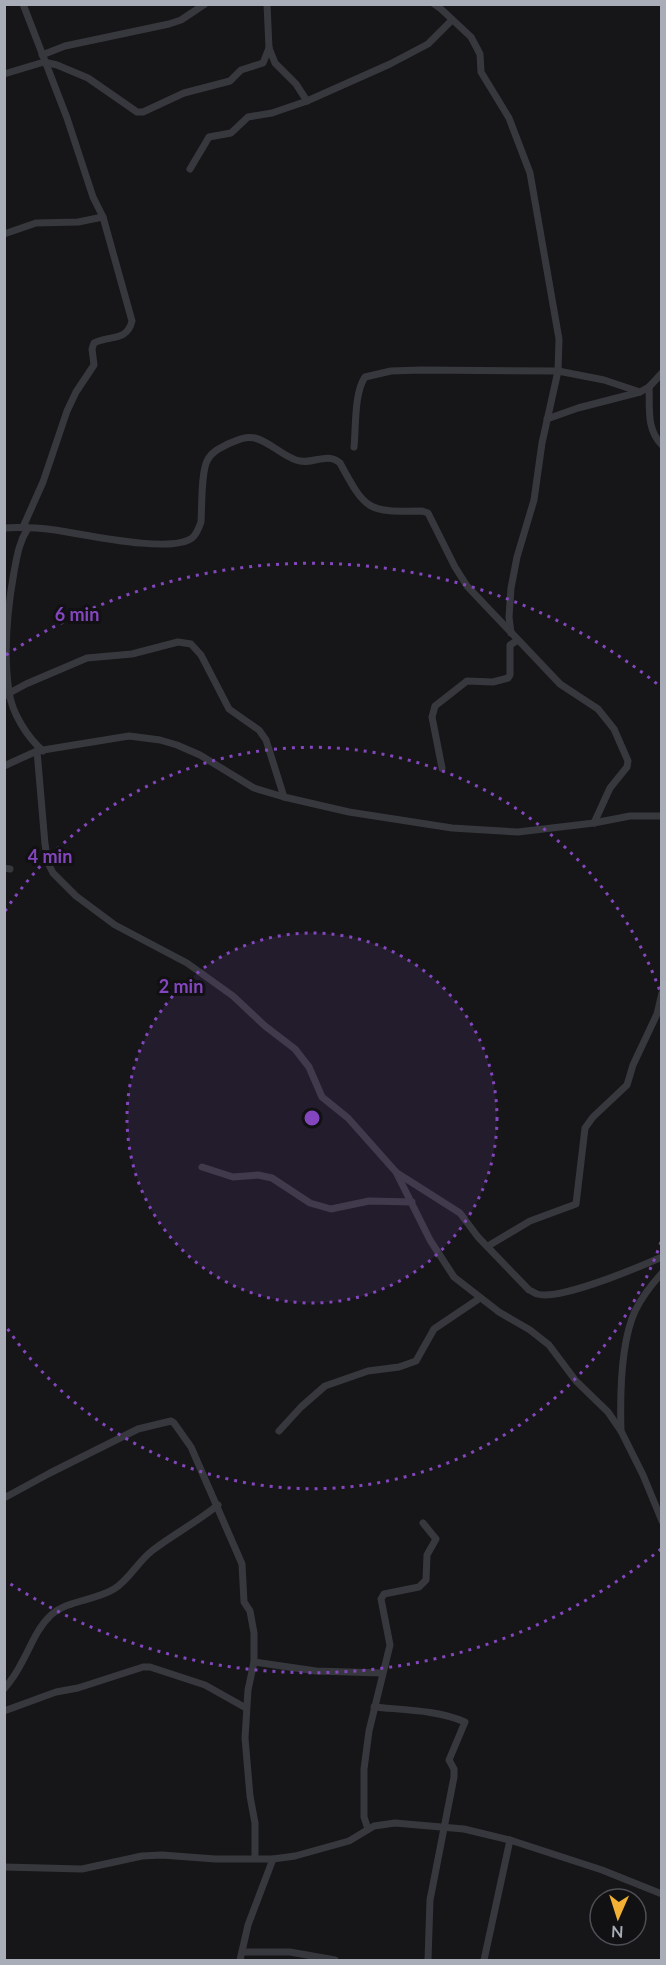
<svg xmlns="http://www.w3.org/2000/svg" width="666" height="1965" font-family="Lato,sans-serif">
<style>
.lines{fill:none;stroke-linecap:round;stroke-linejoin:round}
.street{stroke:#37383d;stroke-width:7}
.ring{fill:none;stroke:#8446be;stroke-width:3;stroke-dasharray:3 6}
.centre{fill:#8446be;stroke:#111113;stroke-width:3}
.ring-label{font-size:18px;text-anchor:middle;font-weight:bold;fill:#8446be;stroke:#111113;stroke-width:6;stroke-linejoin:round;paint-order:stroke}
</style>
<rect width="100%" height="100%" fill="#161618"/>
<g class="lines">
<g class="street">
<polyline points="267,4 269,48 275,63 296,84 307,101"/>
<polyline points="434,4 441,9 471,37 480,54 481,72 509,118 530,173 559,339 558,371 542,443 534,500 517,557 511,588 509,617 511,633"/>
<polyline points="42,55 65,46 169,24 181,20 205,4"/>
<polyline points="4,74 44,62 57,65 88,78 137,112 143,112 184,93 230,81 241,70 263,63 269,48"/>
<polyline points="190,169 209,137 231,133 248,117 272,113 307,101 390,64 428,44 452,20"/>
<polyline points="4,234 36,223 78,222 103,217"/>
<path d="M649,387C650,408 646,429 662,445"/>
<polyline points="547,419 578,408 640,392 649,387 662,373"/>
<path d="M354,447C356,428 354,393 365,377L391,371L421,370L558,371L604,380L640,392"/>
<path d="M23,527L43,482L67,411L76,392L94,365L92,349L94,343C109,335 127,342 132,321L103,217L93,197L67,118L23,4"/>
<path d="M4,528C21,527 38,528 55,530C83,534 171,554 192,538C197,534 199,527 201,522C202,507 201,473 207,461C211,452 220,448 228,444C237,440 245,436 255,438C270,442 281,455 296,460C312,466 326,451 340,463C366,511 367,512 422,511L428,513L455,567L467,586L560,684L598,709L614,729L628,761L627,767L610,788L594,823"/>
<path d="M28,528C19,542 17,556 14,572C7,611 3,651 9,692C12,713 27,737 43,751"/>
<polyline points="4,696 26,684 87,658 132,654 178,642 191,644 201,655 229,709 259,730 266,740 284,797"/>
<polyline points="37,751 45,844 48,863 53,873 76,896 115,925 187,963 233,996 265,1026 295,1049 309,1067 322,1097 348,1118 396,1172 430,1240 454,1277 499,1312 530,1330 549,1345 576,1381 608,1412 621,1431 643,1475 662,1521"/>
<polyline points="4,766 37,751 129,736 160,740 177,745 200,755 254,788 284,797 349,812 452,828 518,832 594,823 630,816 662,816"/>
<polyline points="442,768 432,717 435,706 467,681 493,682 508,678 510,675 510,645 518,640"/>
<polyline points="4,868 10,869"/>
<polyline points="202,1167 233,1177 258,1175 272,1178 310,1203 331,1209 369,1201 412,1202"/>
<path d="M397,1173L460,1213L478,1237L529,1290C532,1291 534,1293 537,1294C559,1301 639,1267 662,1257"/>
<polyline points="488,1246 530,1221 576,1204 585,1128 593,1117 627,1085 633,1065 657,1014 662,993"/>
<polyline points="279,1431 301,1407 325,1386 368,1371 399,1367 416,1361 434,1329 480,1298"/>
<path d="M621,1431C620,1397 621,1342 635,1311C642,1297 651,1285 662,1273"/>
<polyline points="4,1498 50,1473 138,1429 171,1421 174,1423 191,1447 242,1564 244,1602 250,1611 254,1633 254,1662 248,1690 245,1738 250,1796 255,1823 255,1858"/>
<polyline points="254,1662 316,1671 382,1673"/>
<path d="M4,1689C11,1681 17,1672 22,1662C31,1646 37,1628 51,1615C68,1600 94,1601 114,1589C130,1579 138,1561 153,1550C174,1534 197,1522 218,1505"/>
<path d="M374,1707C404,1710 438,1710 465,1722L449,1760L454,1769V1777L430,1900L428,1960"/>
<polyline points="4,1711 56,1692 78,1688 143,1667 150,1667 205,1685 246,1708"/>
<polyline points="368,1829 364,1817 364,1769 369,1731 390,1645 381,1599 384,1594 419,1587 426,1580 427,1555 436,1539 423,1523"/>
<polyline points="4,1867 82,1869 142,1856 162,1855 215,1859 273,1859 295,1856 349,1841 374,1826 395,1823 464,1829 510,1840 602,1870 662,1894"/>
<polyline points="242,1952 290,1952 335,1960"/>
<polyline points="240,1960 248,1925 273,1859"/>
<polyline points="484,1960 510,1840"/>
</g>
</g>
<circle cx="312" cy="1118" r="185" fill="#8446be" fill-opacity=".12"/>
<g class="ring">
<circle cx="312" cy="1118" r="185"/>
<path d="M661 1242A370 370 0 0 1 5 1325M5 911A370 370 0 0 1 661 994"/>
<path d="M661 1549A555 555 0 0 1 6 1581M6 655A555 555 0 0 1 661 687"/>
</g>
<circle cx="312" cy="1118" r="9" class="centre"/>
<g class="ring-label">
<text x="77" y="621">6 min</text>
<text x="50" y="863">4 min</text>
<text x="181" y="993">2 min</text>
</g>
<rect width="666" height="1965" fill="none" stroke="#a8adb8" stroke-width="12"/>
<g transform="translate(618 1917) rotate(183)"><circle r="28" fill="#111113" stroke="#4d4f55" stroke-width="1.5"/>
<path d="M0-4.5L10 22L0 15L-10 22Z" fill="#f2b134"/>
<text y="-9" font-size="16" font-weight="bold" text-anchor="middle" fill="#a8adb8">N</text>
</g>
</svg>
